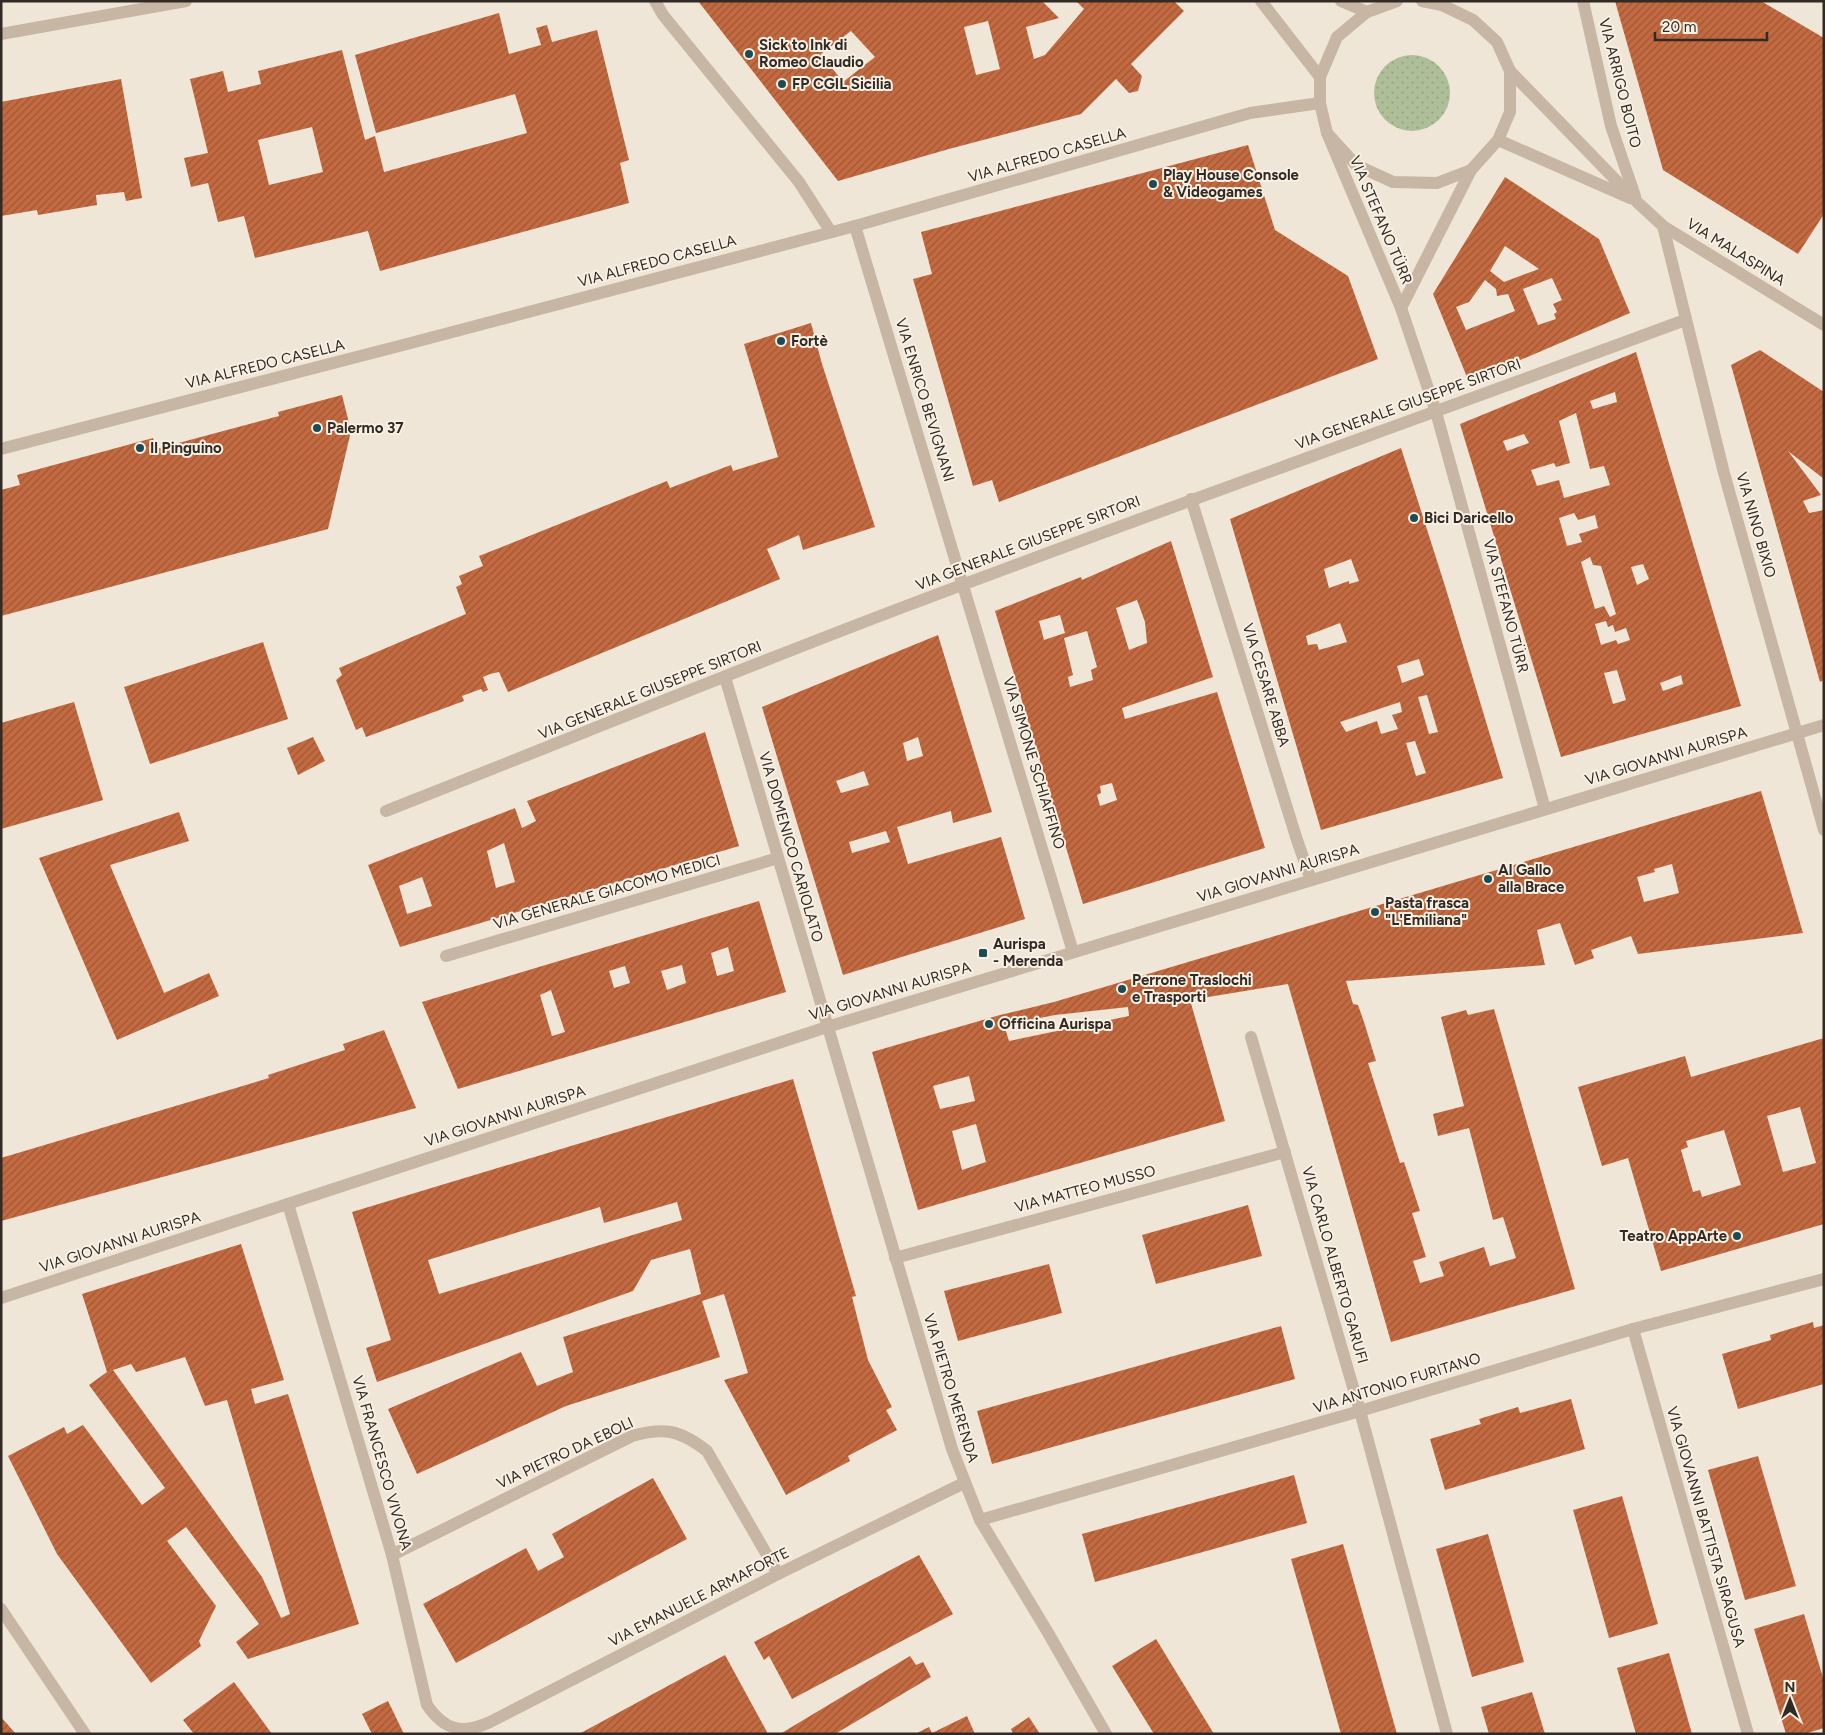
<svg xmlns="http://www.w3.org/2000/svg" width="1825" height="1735" font-family="Figtree,sans-serif">
<style>
.garden{fill:url(#garden-dots)}
.building{fill:url(#building-hatch);fill-rule:evenodd}
.lines{fill:none;stroke-linecap:round;stroke-linejoin:round}
.street{stroke:#c7b6a3;stroke-width:12}
.poi-dot{fill:#1c4b53;stroke:#f8f0e3;stroke-width:2}
.labels{text-anchor:middle;stroke-width:4;stroke-linejoin:round;paint-order:stroke}
.poi-label{font-size:15px;font-weight:bold;fill:#322a25;stroke:#f8f0e3;text-anchor:start}
.street-label{font-size:15px;fill:#322a25;stroke:#f8f0e3}
</style>
<defs>
<pattern id="garden-dots" width="8" height="8" patternUnits="userSpaceOnUse" patternTransform="scale(1.25)"><rect width="8" height="8" fill="#aebe98"/><path d="M2 2h.1M6 6h.1" fill="none" stroke="#96a383" stroke-width="1.8" stroke-linecap="round"/></pattern>
<pattern id="building-hatch" width="6" height="6" patternUnits="userSpaceOnUse" patternTransform="scale(1.25)"><rect width="6" height="6" fill="#c36a41"/><path d="M-1 1l2-2M0 6l6-6M5 7l2-2" fill="none" stroke="#9f5736"/></pattern>
</defs>
<rect width="100%" height="100%" fill="#f0e6d7"/>
<circle class="garden" cx="1412" cy="93" r="38"/>
<g class="building">
<path d="M698,1H1042L1059,18L1026,27L1034,59L1045,55L1084,9L1076,1H1174L1184,11L1131,64L1142,76L1138,91L1129,93L1116,79L1081,114L949,149L838,181ZM988,21L1000,69L976,75L964,27ZM851,31L875,57L843,82L821,54Z"/>
<polygon points="1615,1 1761,1 1824,38 1824,214 1798,254 1663,170"/>
<path d="M499,13L509,54L541,45L536,28L547,25L552,42L597,30L629,160L620,163L629,203L380,271L368,231L255,258L244,216L218,222L208,183L191,187L184,158L208,153L190,79L223,71L228,92L261,84L258,71L342,50L365,140L375,136L384,172L527,133L515,94L376,133L355,55ZM312,127L323,172L269,185L258,140Z"/>
<polygon points="121,79 142,198 126,201 124,192 96,195 97,205 38,215 37,210 1,216 1,102"/>
<polygon points="1248,145 1275,230 1348,276 1378,359 999,502 992,480 973,486 913,279 932,274 921,232"/>
<path d="M1505,177L1599,239L1630,313L1469,382L1433,294ZM1505,246L1539,269L1504,282L1490,271ZM1552,278L1562,300L1553,304L1557,312L1554,314L1556,319L1538,325L1523,289ZM1485,280L1496,289L1497,296L1508,294L1515,311L1466,330L1456,307L1469,302Z"/>
<polygon points="811,323 822,364 875,527 803,550 799,535 767,549 780,579 508,692 499,672 490,674 483,677 488,690 483,692 481,689 462,696 464,701 366,737 362,727 356,730 336,680 342,675 339,668 466,614 456,587 462,584 459,576 483,566 479,556 667,481 670,488 731,465 733,471 778,457 744,344"/>
<polygon points="1760,350 1824,392 1824,479 1788,451 1821,495 1803,501 1809,513 1824,510 1824,680 1820,682 1731,365"/>
<path d="M1636,352L1741,706L1561,757L1460,424ZM1615,392L1617,402L1593,409L1590,401ZM1576,413L1590,469L1604,466L1610,485L1564,498L1559,480L1537,486L1531,470L1554,463L1556,467L1570,463L1559,421ZM1524,434L1529,443L1507,451L1503,441ZM1574,513L1578,520L1595,515L1598,528L1579,534L1582,542L1567,546L1559,518ZM1590,557L1593,565L1601,566L1616,614L1610,617L1604,606L1595,609L1581,562ZM1643,564L1649,579L1637,585L1631,567ZM1606,621L1608,627L1613,625L1615,632L1626,628L1630,640L1618,644L1616,640L1601,645L1595,624ZM1617,670L1626,700L1613,704L1604,673ZM1681,675L1683,684L1663,691L1660,683Z"/>
<polygon points="342,395 351,431 328,529 1,616 1,490 20,485 17,475 153,438 156,449 279,416 278,412"/>
<path d="M1401,448L1445,586L1503,778L1321,830L1230,519ZM1351,559L1359,581L1349,584V581L1329,588L1324,569ZM1340,623L1347,642L1319,650L1317,644L1308,645L1306,636ZM1419,659L1424,675L1402,683L1397,666ZM1427,695L1438,732L1429,734L1418,697ZM1400,702L1402,712L1392,715L1398,729L1381,734L1377,721L1346,732L1340,722ZM1415,741L1426,773L1416,776L1406,743Z"/>
<path d="M1171,541L1213,677L1122,708L1125,719L1217,692L1265,848L1083,904L995,611L1081,577L1082,580ZM1137,600L1145,622L1147,643L1129,650L1116,608ZM1060,615L1065,633L1044,640L1039,621ZM1087,631L1097,667L1091,670L1093,680L1070,687L1068,677L1073,675L1064,638ZM1112,783L1117,800L1100,806L1097,795L1101,793L1100,786Z"/>
<path d="M938,635L992,812L953,823L951,811L897,827L908,864L1001,837L1025,919L843,975L762,707ZM918,737L923,756L907,761L903,743ZM864,771L869,785L841,793L836,781ZM886,831L890,842L852,853L849,842Z"/>
<polygon points="263,642 288,719 150,764 124,687"/>
<polygon points="74,702 103,800 1,829 1,723"/>
<path d="M705,732L739,846L400,947L368,865L515,808L522,828L536,821L527,801ZM504,843L515,882L496,888L487,851ZM422,877L432,906L407,914L399,886Z"/>
<polygon points="313,737 325,761 298,775 287,748"/>
<path d="M1761,791L1803,933L1638,954L1631,936L1591,950L1594,958L1575,965L1560,923L1537,930L1545,965L1346,981L1353,1004L1358,1005L1364,1022L1376,1061L1368,1063L1400,1163L1404,1162L1420,1211L1412,1213L1426,1257L1413,1261L1420,1283L1444,1276L1439,1262L1484,1247L1490,1266L1516,1258L1503,1217L1493,1220L1469,1128L1438,1136L1433,1114L1464,1106L1441,1017L1466,1010L1468,1015L1494,1009L1575,1289L1391,1342L1288,984L1190,1000L1225,1121L918,1210L872,1052L1000,1015L1054,1002ZM1672,864L1679,893L1644,902L1637,877L1655,872L1654,869ZM1128,1007L1129,1016L1009,1041L1004,1025L1055,1015ZM969,1076L975,1101L940,1109L933,1086ZM976,1124L986,1162L962,1170L952,1131Z"/>
<polygon points="179,812 189,841 110,865 164,993 209,973 219,996 117,1040 39,858"/>
<path d="M759,901L786,992L458,1089L422,1002ZM728,947L734,971L717,976L711,953ZM682,965L686,983L667,990L661,971ZM625,966L630,983L614,988L609,971ZM551,990L565,1032L552,1036L540,995Z"/>
<polygon points="384,1030 416,1108 1,1221 1,1158 269,1078 268,1075 345,1050 343,1044"/>
<path d="M1824,1038V1224L1661,1271L1628,1158L1602,1166L1578,1087L1685,1056L1691,1077ZM1800,1107L1816,1163L1783,1172L1767,1116ZM1724,1130L1741,1185L1702,1197L1700,1190L1693,1192L1681,1150L1688,1147L1686,1141Z"/>
<path d="M793,1079L856,1296L852,1297L868,1360L892,1407L886,1410L897,1430L848,1456L850,1461L786,1495L724,1380L748,1373L724,1294L702,1301L720,1357L566,1406L417,1474L388,1409L521,1352L537,1386L573,1372L563,1337L701,1294L690,1249L651,1260L633,1291L377,1382L366,1348L391,1340L352,1212ZM677,1202L682,1220L439,1294L428,1260L600,1207L604,1223Z"/>
<polygon points="1248,1205 1262,1256 1156,1284 1142,1235"/>
<path d="M241,1244L284,1380L251,1389L255,1404L288,1394L359,1624L248,1659L236,1642L259,1624L186,1527L167,1541L216,1606L199,1641L201,1646L151,1683L57,1554L8,1456L64,1427L67,1434L83,1425L142,1505L165,1488L89,1385L107,1372L82,1294ZM185,1357L205,1406L227,1400L290,1614L281,1618L262,1577L113,1370L131,1364L136,1372Z"/>
<polygon points="1049,1264 1062,1313 958,1341 944,1291"/>
<polygon points="1813,1322 1814,1328 1824,1325 1824,1384 1738,1409 1722,1354 1771,1340 1770,1335"/>
<polygon points="1281,1326 1295,1379 992,1464 977,1411"/>
<polygon points="1571,1399 1585,1449 1445,1490 1430,1439 1481,1424 1479,1419 1518,1407 1520,1413"/>
<polygon points="1758,1456 1796,1586 1745,1600 1708,1470"/>
<polygon points="1294,1475 1307,1523 1095,1582 1082,1534"/>
<polygon points="653,1478 687,1539 456,1663 423,1604 526,1548 538,1571 564,1557 552,1534"/>
<polygon points="1622,1496 1658,1624 1609,1638 1573,1510"/>
<polygon points="1488,1534 1524,1662 1472,1677 1436,1549"/>
<polygon points="1343,1544 1397,1734 1341,1734 1291,1559"/>
<polygon points="919,1555 953,1614 792,1699 769,1656 764,1660 754,1642"/>
<polygon points="1804,1614 1824,1681 1824,1728 1804,1734 1786,1734 1754,1629"/>
<polygon points="1156,1639 1214,1734 1154,1734 1112,1666"/>
<polygon points="1669,1653 1692,1734 1636,1734 1617,1668"/>
<polygon points="725,1655 767,1732 765,1734 579,1734"/>
<polygon points="910,1656 916,1665 923,1662 931,1677 835,1734 780,1734"/>
<polygon points="234,1682 272,1734 194,1734 183,1720"/>
<polygon points="1532,1692 1545,1734 1489,1734 1481,1707"/>
<polygon points="388,1701 404,1734 372,1734 362,1714"/>
<polygon points="967,1716 975,1734 915,1734 929,1727 932,1733"/>
<polygon points="1,1717 16,1734 1,1734"/>
<polygon points="1029,1717 1040,1734 1013,1734 1011,1729"/>
</g>
<g class="lines">
<g class="street">
<polyline points="655,1 663,15 799,182 831,232"/>
<polyline points="1261,1 1320,77"/>
<polyline points="1341,1 1367,12"/>
<polyline points="1397,1 1367,12 1337,37 1320,77 1320,103 1327,133 1356,165 1393,182 1437,183 1471,170 1498,140 1510,112 1510,71 1497,42 1473,20 1442,5 1422,1"/>
<polyline points="1583,1 1611,126 1635,196"/>
<polyline points="1,34 186,1"/>
<polyline points="1510,71 1636,201 1663,226 1824,325"/>
<polyline points="1327,133 1401,308 1436,412 1545,809"/>
<polyline points="1498,140 1630,198"/>
<polyline points="855,226 1073,952"/>
<polyline points="1663,226 1724,473 1824,830"/>
<polyline points="1401,308 1471,170"/>
<polyline points="1,449 403,345 855,226 1250,113 1320,103"/>
<polyline points="1191,499 1297,840 1311,880"/>
<polyline points="725,677 952,1449 980,1520 1047,1631 1106,1734"/>
<path d="M386,811C559,743 732,672 906,606C1165,508 1426,416 1685,320"/>
<polyline points="446,956 778,858"/>
<polyline points="1251,1037 1360,1411 1447,1734"/>
<path d="M288,1204L392,1555L427,1705C444,1730 462,1735 490,1722L778,1574L964,1483"/>
<polyline points="895,1258 1285,1152"/>
<polyline points="1,1298 827,1027 1824,725"/>
<polyline points="1633,1329 1748,1734"/>
<polyline points="980,1520 1360,1411 1633,1329 1824,1279"/>
<path d="M392,1555L632,1436C665,1427 680,1430 707,1451L778,1574"/>
<polyline points="1,1609 85,1734"/>
</g>
</g>
<g class="poi-dot">
<circle cx="749" cy="54" r="5"/>
<circle cx="782" cy="84" r="5"/>
<circle cx="1153" cy="184" r="5"/>
<circle cx="781" cy="341" r="5"/>
<circle cx="317" cy="428" r="5"/>
<circle cx="140" cy="448" r="5"/>
<circle cx="1414" cy="518" r="5"/>
<circle cx="1488" cy="879" r="5"/>
<circle cx="1375" cy="912" r="5"/>
<rect x="978" y="948" width="10" height="10" rx="2.5"/>
<circle cx="1122" cy="989" r="5"/>
<circle cx="989" cy="1024" r="5"/>
<circle cx="1737" cy="1236" r="5"/>
</g>
<g class="labels">
<g class="poi-label">
<text x="759" y="50">Sick to Ink di<tspan x="759" dy="17">Romeo Claudio</tspan></text>
<text x="792" y="89">FP CGIL Sicilia</text>
<text x="1163" y="180">Play House Console<tspan x="1163" dy="17">&amp; Videogames</tspan></text>
<text x="791" y="346">Fortè</text>
<text x="327" y="433">Palermo 37</text>
<text x="150" y="453">Il Pinguino</text>
<text x="1424" y="523">Bici Daricello</text>
<text x="1498" y="875">Al Gallo<tspan x="1498" dy="17">alla Brace</tspan></text>
<text x="1385" y="908">Pasta frasca<tspan x="1385" dy="17">"L'Emiliana"</tspan></text>
<text x="993" y="949">Aurispa<tspan x="993" dy="17">- Merenda</tspan></text>
<text x="1132" y="985">Perrone Traslochi<tspan x="1132" dy="17">e Trasporti</tspan></text>
<text x="999" y="1029">Officina Aurispa</text>
<text x="1727" y="1241" text-anchor="end">Teatro AppArte</text>
</g>
<g class="street-label">
<text transform="translate(1620 83) rotate(76)" y="5">VIA ARRIGO BOITO</text>
<text transform="translate(1047 155) rotate(-16)" y="5">VIA ALFREDO CASELLA</text>
<text transform="translate(1381 220) rotate(67)" y="5">VIA STEFANO TÜRR</text>
<text transform="translate(1736 252) rotate(32)" y="5">VIA MALASPINA</text>
<text transform="translate(657 261) rotate(-15)" y="5">VIA ALFREDO CASELLA</text>
<text transform="translate(265 364) rotate(-14)" y="5">VIA ALFREDO CASELLA</text>
<text transform="translate(925 400) rotate(73)" y="5">VIA ENRICO BEVIGNANI</text>
<text transform="translate(1408 404) rotate(-20)" y="5">VIA GENERALE GIUSEPPE SIRTORI</text>
<text transform="translate(1756 525) rotate(74)" y="5">VIA NINO BIXIO</text>
<text transform="translate(1028 543) rotate(-21)" y="5">VIA GENERALE GIUSEPPE SIRTORI</text>
<text transform="translate(1506 606) rotate(75)" y="5">VIA STEFANO TÜRR</text>
<text transform="translate(1266 685) rotate(73)" y="5">VIA CESARE ABBA</text>
<text transform="translate(650 690) rotate(-22)" y="5">VIA GENERALE GIUSEPPE SIRTORI</text>
<text transform="translate(1666 756) rotate(-17)" y="5">VIA GIOVANNI AURISPA</text>
<text transform="translate(1034 763) rotate(73)" y="5">VIA SIMONE SCHIAFFINO</text>
<text transform="translate(791 847) rotate(74)" y="5">VIA DOMENICO CARIOLATO</text>
<text transform="translate(1278 873) rotate(-17)" y="5">VIA GIOVANNI AURISPA</text>
<text transform="translate(607 892) rotate(-16)" y="5">VIA GENERALE GIACOMO MEDICI</text>
<text transform="translate(890 991) rotate(-17)" y="5">VIA GIOVANNI AURISPA</text>
<text transform="translate(505 1116) rotate(-18)" y="5">VIA GIOVANNI AURISPA</text>
<text transform="translate(1085 1189) rotate(-15)" y="5">VIA MATTEO MUSSO</text>
<text transform="translate(120 1242) rotate(-18)" y="5">VIA GIOVANNI AURISPA</text>
<text transform="translate(1335 1265) rotate(74)" y="5">VIA CARLO ALBERTO GARUFI</text>
<text transform="translate(1397 1383) rotate(-17)" y="5">VIA ANTONIO FURITANO</text>
<text transform="translate(951 1388) rotate(73)" y="5">VIA PIETRO MERENDA</text>
<text transform="translate(565 1453) rotate(-25)" y="5">VIA PIETRO DA EBOLI</text>
<text transform="translate(382 1463) rotate(74)" y="5">VIA FRANCESCO VIVONA</text>
<text transform="translate(1706 1527) rotate(74)" y="5">VIA GIOVANNI BATTISTA SIRAGUSA</text>
<text transform="translate(699 1597) rotate(-27)" y="5">VIA EMANUELE ARMAFORTE</text>
</g>
</g>
<rect width="1825" height="1735" fill="none" stroke="#322a25" stroke-width="5"/>
<g transform="translate(1790 1700)" stroke="#f8f0e3" stroke-width="4" paint-order="stroke">
<path d="M0-4L9 19L0 12L-9 19Z" fill="#322a25"/>
<text y="-8" font-size="14" font-weight="bold" text-anchor="middle" fill="#322a25">N</text>
</g>
<path d="M1655 32v8h112v-8" fill="none" stroke="#322a25" stroke-width="2.5"/>
<text x="1662" y="32" font-size="15" fill="#322a25" stroke="#f8f0e3" stroke-width="4" paint-order="stroke">20 m</text>
</svg>
